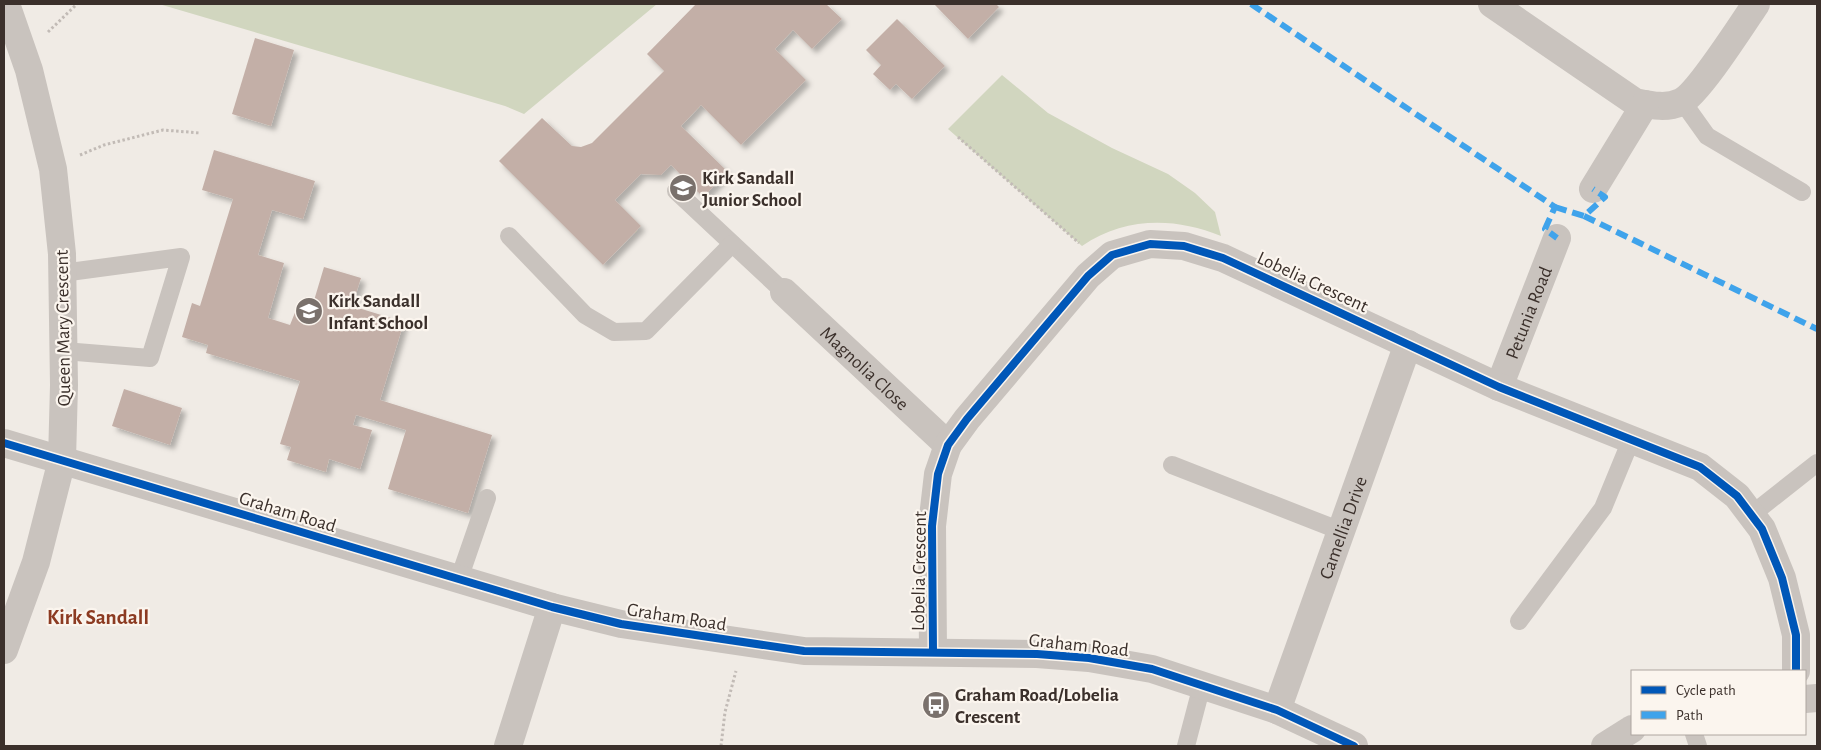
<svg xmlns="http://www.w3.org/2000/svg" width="1821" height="750" font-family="'Alegreya Sans',sans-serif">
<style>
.green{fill:#d1d6bf}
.building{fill:#c3afa7;filter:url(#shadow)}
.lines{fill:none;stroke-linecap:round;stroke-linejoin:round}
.path{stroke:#c2bbb6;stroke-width:3;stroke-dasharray:2.5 2.5;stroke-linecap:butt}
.lane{stroke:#c9c3be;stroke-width:18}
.street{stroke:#c9c3be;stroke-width:28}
.quiet{stroke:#3fa3eb;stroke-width:6;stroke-dasharray:12 6;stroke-linecap:butt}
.cycleway-casing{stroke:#fbf5ee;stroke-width:11}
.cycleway{stroke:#0057b8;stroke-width:8}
.labels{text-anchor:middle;stroke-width:4.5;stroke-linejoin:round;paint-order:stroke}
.poi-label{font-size:19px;font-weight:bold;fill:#3b302b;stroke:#fbf5ee;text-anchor:start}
.street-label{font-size:19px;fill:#3b302b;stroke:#fbf5ee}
.quarter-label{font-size:21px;font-weight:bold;fill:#8c3b22;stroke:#fbf5ee}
</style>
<defs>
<filter id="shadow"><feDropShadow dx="4.5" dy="4.5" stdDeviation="2.5" flood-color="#0004"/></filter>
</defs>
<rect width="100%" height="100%" fill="#f0ebe5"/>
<g class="green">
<polygon points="159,4 657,4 524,114 505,106"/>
<path d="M1002,75L1048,113L1112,148L1168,174L1195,193L1215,212L1221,236C1174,217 1125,217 1082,246L948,129Z"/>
</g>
<g class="building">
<polygon points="696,4 826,4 842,19 812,49 793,30 775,49 806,80 741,145 701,105 681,126 728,172 703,197 671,165 661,175 641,174 615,200 641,226 603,265 499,161 542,118 572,146 581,147 592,143 664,71 647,54"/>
<polygon points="934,4 996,4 999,7 968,39"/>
<polygon points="897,19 945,66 912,99 896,84 890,90 873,74 881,65 866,50"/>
<polygon points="255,38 294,50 271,126 232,114"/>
<polygon points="214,150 315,181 303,219 272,210 258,255 284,263 268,318 290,325 296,310 310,314 324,267 361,278 352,306 404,322 380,400 492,435 468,513 388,489 406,430 356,415 353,425 372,430 360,469 329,459 326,472 287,460 291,447 280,444 300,381 206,353 208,345 182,337 192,303 200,306 233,199 202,190"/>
<polygon points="124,389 182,408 170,445 112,426"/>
</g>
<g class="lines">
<g class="path">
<polyline points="48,32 77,4"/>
<polyline points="958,137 1079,243"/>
<polyline points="80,155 104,145 163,130 200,133"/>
<polyline points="721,746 725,712 736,671"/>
</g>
<g class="lane">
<polyline points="1682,101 1707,136 1802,192"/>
<polyline points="676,191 784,292"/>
<polyline points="509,236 585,315 614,332 646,331 732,244"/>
<polyline points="62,273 181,257 150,358 64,351"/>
<polyline points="1172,465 1341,531"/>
<polyline points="1751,515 1817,463"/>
<polyline points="459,579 487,498"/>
<polyline points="1519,621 1603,508 1631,440"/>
<polyline points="1694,734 1698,746"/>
<polyline points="1186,746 1202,685"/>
</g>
<g class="street">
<path d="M1492,4L1635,102C1650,105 1666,109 1681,102C1698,94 1743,23 1756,4"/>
<polyline points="1593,189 1645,104"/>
<path id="s1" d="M784,292L948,445"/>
<path id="s2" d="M1499,387L1557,238"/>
<polyline points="4,443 552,607 621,624 804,651 1037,654 1089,658 1152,669 1277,710 1354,746"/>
<polyline points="4,650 36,562 62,460 64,385 62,254 53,169 29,70 6,4"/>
<polyline points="933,652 932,526 938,474 948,445 967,419 1088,276 1112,255 1150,244 1184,246 1223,258 1499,387 1700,467 1737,496 1762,529 1782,578 1796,635 1796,671"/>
<polyline points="1805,699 1817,698"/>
<path id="s3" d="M1277,710L1408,344"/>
<polyline points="508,746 552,607"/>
<polyline points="1605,746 1632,729"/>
</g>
<g class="quiet">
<polyline points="1251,4 1555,207 1545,229 1557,238"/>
<polyline points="1555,207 1584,216 1605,197 1593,189"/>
<polyline points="1584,216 1817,329"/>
</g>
<g class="cycleway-casing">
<g id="cycleway">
<polyline points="4,443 552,607 621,624 804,651 1037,654 1089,658 1152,669 1277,710 1354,746"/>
<polyline points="933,652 932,526 938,474 948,445 967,419 1088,276 1112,255 1150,244 1184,246 1223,258 1499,387 1700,467 1737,496 1762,529 1782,578 1796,635 1796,671"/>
</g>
</g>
<use href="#cycleway" class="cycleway"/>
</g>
<defs>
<g id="school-disc" transform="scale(1.4375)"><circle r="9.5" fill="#7a716c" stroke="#fbf5ee"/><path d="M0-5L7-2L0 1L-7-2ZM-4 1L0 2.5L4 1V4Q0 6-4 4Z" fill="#fff"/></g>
<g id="bus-disc" transform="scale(1.4375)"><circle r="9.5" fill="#7a716c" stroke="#fbf5ee"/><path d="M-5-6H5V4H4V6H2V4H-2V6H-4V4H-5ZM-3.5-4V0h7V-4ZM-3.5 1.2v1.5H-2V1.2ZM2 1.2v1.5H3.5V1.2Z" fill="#fff"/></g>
</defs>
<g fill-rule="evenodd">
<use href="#school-disc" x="683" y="188"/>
<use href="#school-disc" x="309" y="311"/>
<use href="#bus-disc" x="936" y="705"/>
</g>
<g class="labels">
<g class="poi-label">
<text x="702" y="184">Kirk Sandall<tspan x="702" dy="22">Junior School</tspan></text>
<text x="328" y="307">Kirk Sandall<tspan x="328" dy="22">Infant School</tspan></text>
<text x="955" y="701">Graham Road/Lobelia<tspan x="955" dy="22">Crescent</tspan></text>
</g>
<g class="street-label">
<text transform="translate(1313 281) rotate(25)" y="7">Lobelia Crescent</text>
<text dy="7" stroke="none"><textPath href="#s2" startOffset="80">Petunia Road</textPath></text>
<text transform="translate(62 328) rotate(-91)" y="7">Queen Mary Crescent</text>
<text dy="7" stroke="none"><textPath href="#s1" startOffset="111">Magnolia Close</textPath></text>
<text transform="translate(288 511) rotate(17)" y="7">Graham Road</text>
<text dy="7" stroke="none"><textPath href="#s3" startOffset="194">Camellia Drive</textPath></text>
<text transform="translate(918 571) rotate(-89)" y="7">Lobelia Crescent</text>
<text transform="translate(677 616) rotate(9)" y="7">Graham Road</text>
<text transform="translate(1079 644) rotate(6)" y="7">Graham Road</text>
</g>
<g class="quarter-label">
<text x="98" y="624">Kirk Sandall</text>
</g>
</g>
<rect width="1821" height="750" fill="none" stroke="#3b302b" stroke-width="10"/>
<rect x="1631" y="670" width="175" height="65" fill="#fbf5ee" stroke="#aea6a0"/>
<rect x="1641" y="686" width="25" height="8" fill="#0057b8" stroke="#aea6a0"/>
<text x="1676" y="695" font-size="15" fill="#3b302b">Cycle path</text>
<rect x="1641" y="711" width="25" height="8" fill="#3fa3eb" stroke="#aea6a0"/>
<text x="1676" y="720" font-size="15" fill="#3b302b">Path</text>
</svg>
